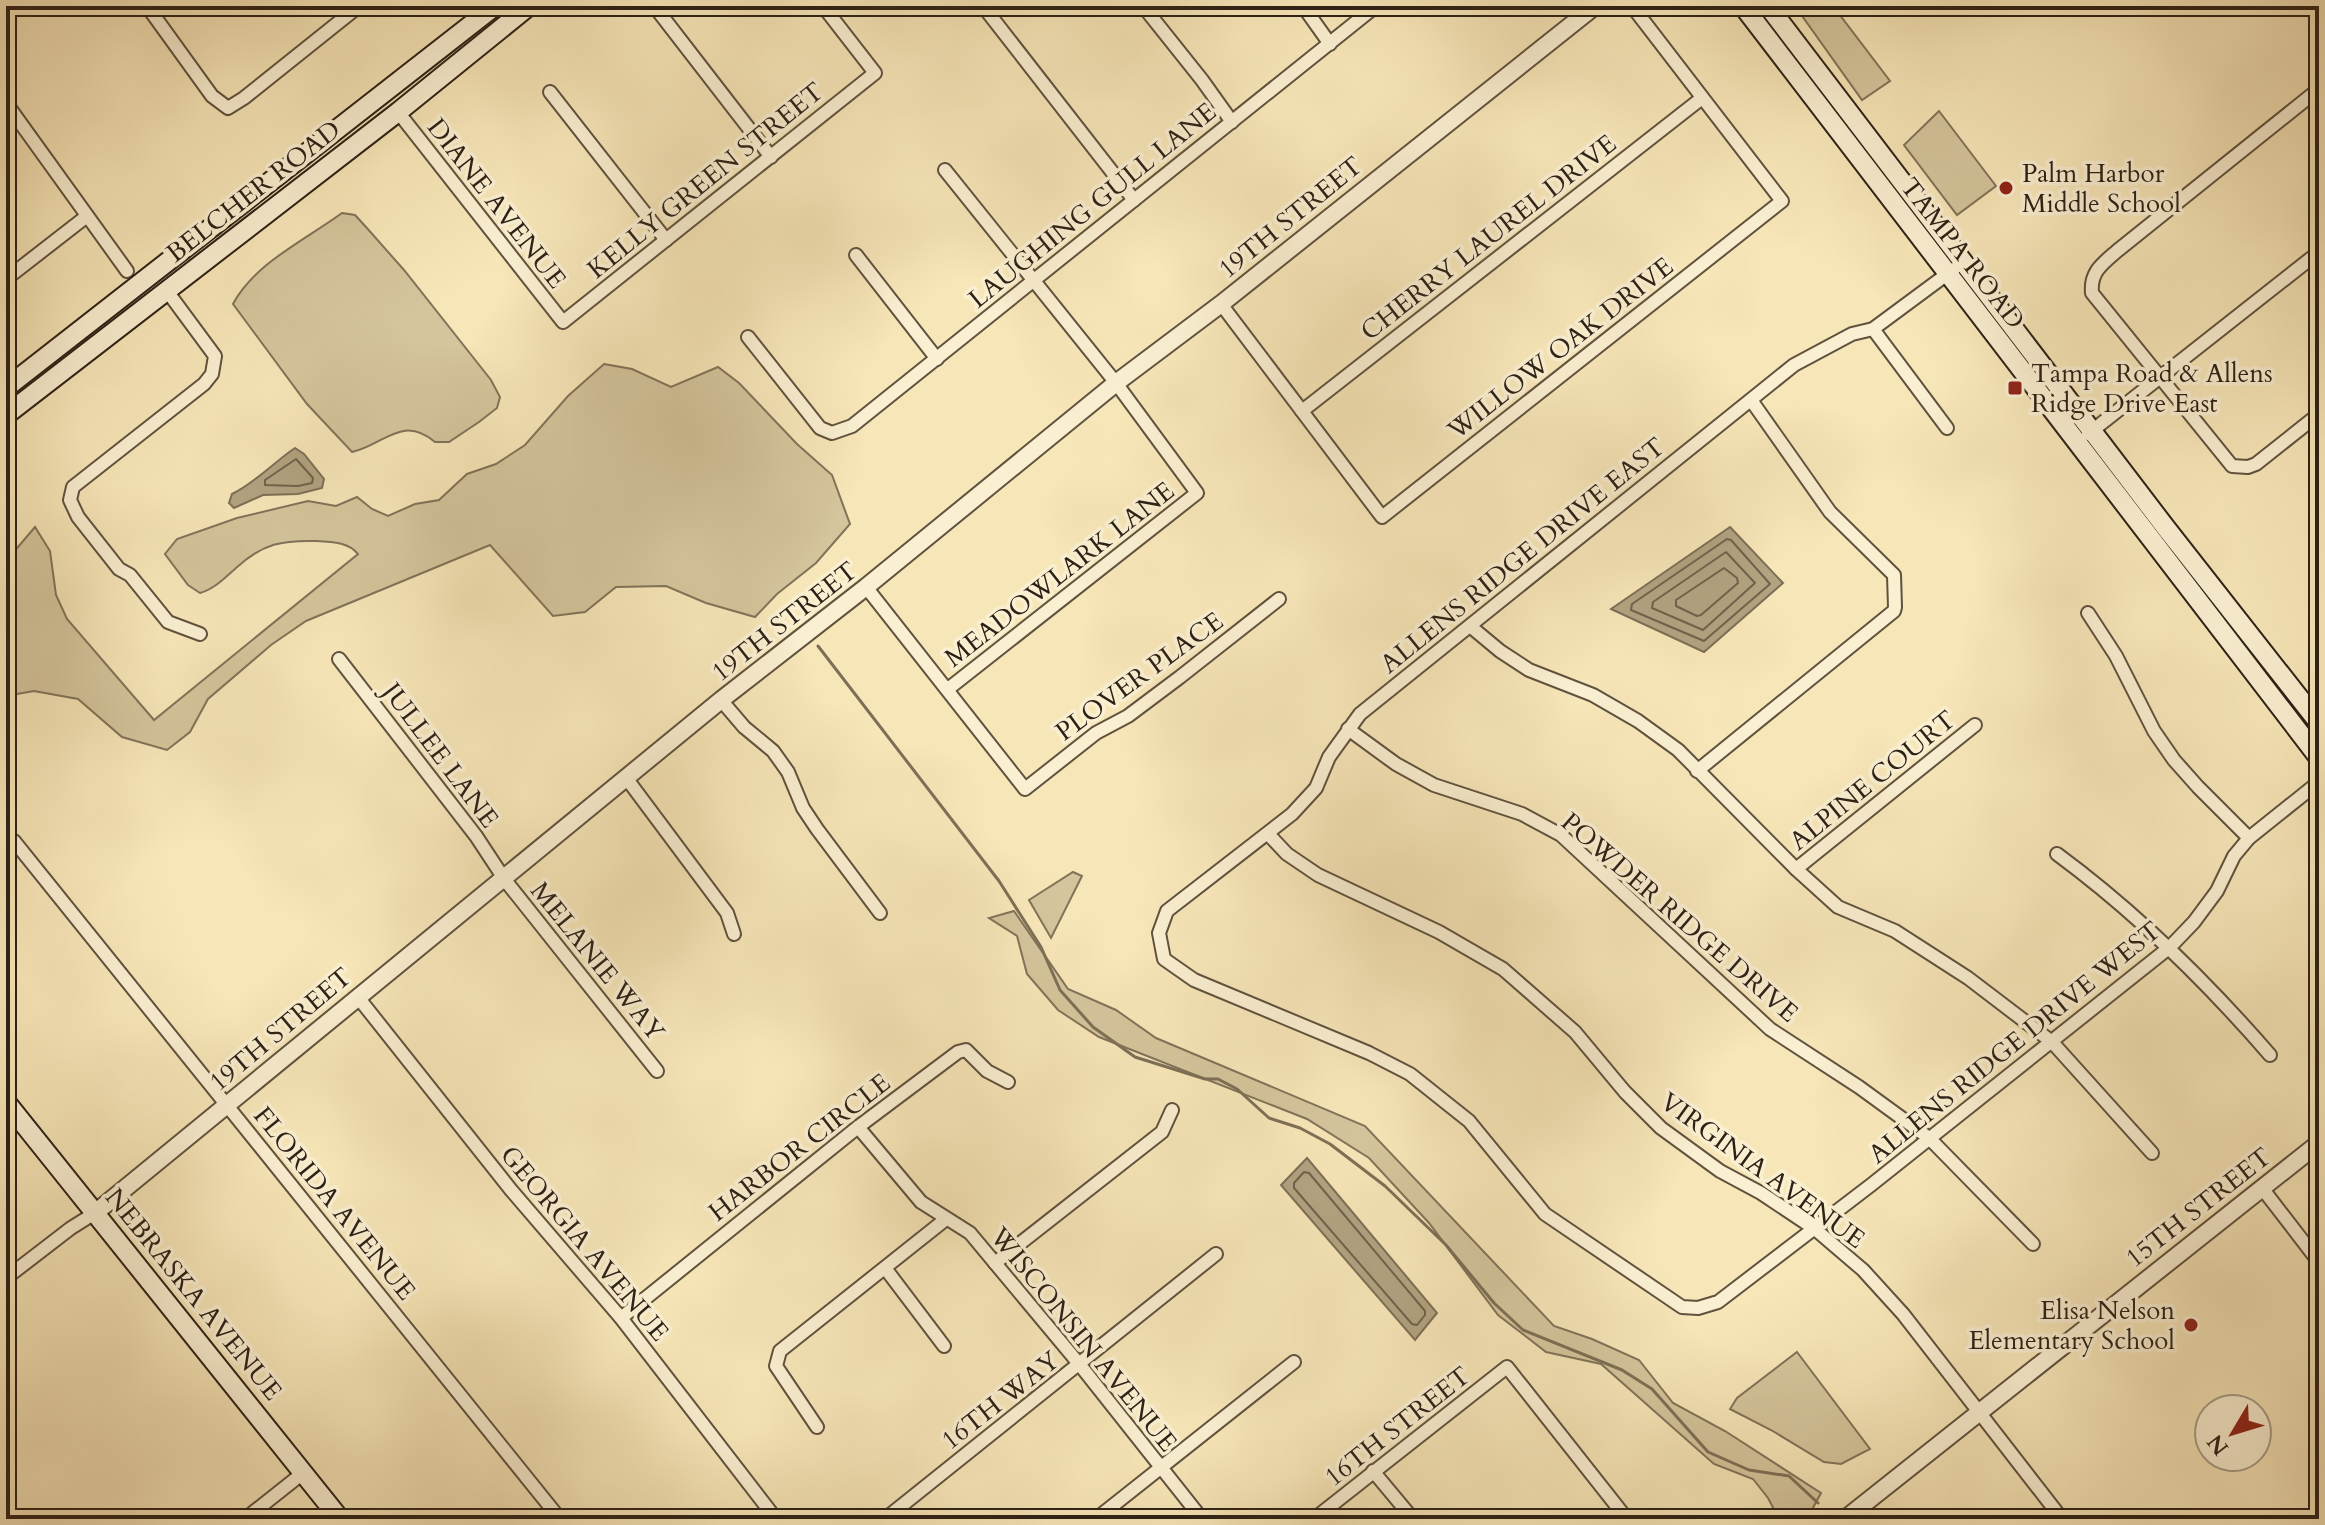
<svg xmlns="http://www.w3.org/2000/svg" width="2325" height="1525" font-family="Cardo,serif">
<style>
.green{fill:#d5c59c;stroke:#817359;stroke-width:2}
.water{fill:#b2a381;stroke:#7d6f56;stroke-width:2}
.lines{fill:none;stroke-linecap:round;stroke-linejoin:round}
.shore{stroke:#70624c;stroke-width:2}
.stream{stroke:#7d6f56;stroke-width:3}
.minor-casing{stroke:#60523e;stroke-width:16}
.tertiary-casing{stroke:#60523e;stroke-width:20}
.secondary-casing{stroke:#2d2116;stroke-width:22}
.minor{stroke:#faefd1;stroke-width:12}
.tertiary{stroke:#faefd1;stroke-width:16}
.secondary{stroke:#faefd1;stroke-width:18}
.poi-dot{fill:#8f2418;stroke:#faefd1;stroke-width:3}
.labels{text-anchor:middle;stroke-width:7;stroke-linejoin:round;paint-order:stroke}
.poi-label{font-size:26px;fill:#2d2116;stroke:#faefd1;text-anchor:start}
.street-label{font-size:26px;fill:#2d2116;stroke:#faefd1}
</style>
<rect width="100%" height="100%" fill="#f7e6b8"/>
<filter id="stains"><feTurbulence type="fractalNoise" baseFrequency=".0025" numOctaves="4"/><feColorMatrix values="0 0 0 0 .2 0 0 0 0 .09 0 0 0 0 .02 0 0 0 .5 -.17"/></filter>
<radialGradient id="worn" r=".72"><stop offset=".6" stop-color="#630" stop-opacity="0"/><stop offset="1" stop-color="#630" stop-opacity=".3"/></radialGradient>
<g class="green">
<polygon points="1795,6 1833,6 1890,81 1862,100"/>
<polygon points="1939,111 1996,186 1957,215 1904,145"/>
<path d="M342,213L355,215L366,227L404,270L491,380L500,397L497,408L479,422L449,442H435C402,414 384,445 352,452L307,404L233,304C255,263 305,240 342,213Z"/>
<path d="M604,364L632,369L671,387L718,367L739,383L797,444L832,475L850,524L816,563L777,594L755,617L706,603L666,586L616,587L585,612L553,616L490,545L306,621L271,645L208,699L190,732L167,750L122,737L78,699L34,691L6,696L9,691L6,682V561L35,527L50,551L56,595L67,619L154,720L358,554C348,542 333,542 317,541C283,540 263,543 236,568C225,578 214,589 200,593L188,585L165,554L177,539L237,518L308,501L336,506L357,497L372,509L388,516L415,504L439,500L467,474L496,464L525,445L568,396Z"/>
<polygon points="1073,872 1082,876 1051,938 1029,900"/>
<polygon points="1014,911 1068,989 1116,1010 1156,1038 1365,1126 1554,1326 1592,1339 1639,1360 1673,1403 1725,1431 1821,1493 1808,1517 1779,1519 1768,1498 1753,1479 1714,1464 1601,1364 1546,1352 1498,1315 1429,1223 1369,1158 1307,1119 1099,1037 1058,1010 1027,974 1017,936 989,918"/>
<polygon points="1797,1352 1870,1449 1841,1464 1824,1462 1771,1430 1730,1409 1737,1398"/>
</g>
<g class="water">
<path d="M295,448L304,454L324,479L322,488L298,494L263,495L234,508L229,503L232,494C254,484 274,462 295,448Z"/>
<polygon points="1730,527 1783,583 1704,652 1611,609"/>
<polygon points="1307,1158 1437,1313 1415,1340 1281,1185"/>
</g>
<g class="lines">
<g class="shore">
<polygon points="296,459 313,478 312,483 298,486 265,485 265,480"/>
<polygon points="1727,539 1731,540 1770,584 1704,641 1631,610 1632,604"/>
<polygon points="1726,552 1755,583 1703,630 1652,608 1653,602"/>
<polygon points="1724,568 1737,578 1738,583 1701,615 1697,616 1676,606 1676,600"/>
<polygon points="1304,1172 1309,1173 1425,1311 1425,1315 1417,1325 1412,1324 1294,1188 1294,1183"/>
</g>
<polyline class="stream" points="818,646 999,881 1041,947 1060,990 1093,1027 1135,1057 1205,1079 1218,1079 1237,1089 1269,1118 1300,1128 1330,1144 1385,1186 1446,1245 1494,1303 1523,1330 1622,1370 1652,1389 1708,1452 1749,1470 1789,1476 1818,1503"/>
<g class="minor-casing">
<g id="minor">
<polyline points="147,6 212,96 228,108 244,98 359,6"/>
<polyline points="983,6 1134,200"/>
<polyline points="1143,6 1202,80 1232,122"/>
<polyline points="1303,6 1330,44"/>
<polyline points="655,7 771,157"/>
<path d="M2319,89L2117,251C2102,264 2090,272 2092,293L2232,466L2248,467L2256,464L2319,414"/>
<polyline points="550,92 666,240"/>
<polyline points="6,103 127,271"/>
<polyline points="398,112 563,322 875,73 823,6"/>
<polyline points="945,170 1116,383 1197,493 948,689"/>
<polyline points="856,255 937,359"/>
<polyline points="1954,269 1873,329 1852,334 1794,365 1360,714 1329,757 1316,788 1292,814 1167,911 1159,933 1164,959 1194,980 1369,1053 1410,1074 1469,1121 1545,1214 1682,1307 1698,1308 1718,1302 1871,1185 2170,947 2194,922 2217,891 2234,856 2249,838 2319,782"/>
<polyline points="6,279 87,216"/>
<polyline points="167,291 215,356 212,374 204,384 73,487 70,500 78,517 119,569 130,575 168,622 200,634"/>
<polyline points="1221,304 1382,517 1782,201 1632,6"/>
<polyline points="1873,329 1947,428"/>
<polyline points="748,337 820,428 832,433 852,426 1376,6"/>
<polyline points="1302,411 1702,98"/>
<polyline points="2088,434 2319,252"/>
<polyline points="866,587 1025,789 1096,733 1128,716 1180,677 1279,599"/>
<polyline points="2088,613 2116,656 2154,731 2174,760 2198,787 2249,838"/>
<polyline points="1470,626 1500,651 1529,670 1593,695 1638,721 1678,750 1796,869 1838,907 1895,931 1968,978 2052,1042 2152,1153"/>
<polyline points="339,659 476,836 505,880 657,1071"/>
<polyline points="721,700 744,727 773,751 788,772 803,808 817,829 880,913"/>
<polyline points="1348,729 1396,764 1434,785 1522,814 1561,835 1770,1029 1859,1087 1929,1138 2033,1244"/>
<polyline points="1697,771 1894,611 1895,607 1894,575 1830,512 1751,400"/>
<polyline points="627,779 727,913 734,934"/>
<polyline points="1269,835 1287,854 1318,875 1439,932 1503,969 1575,1032 1625,1092 1661,1128 1720,1171 1761,1193 1815,1229 1863,1270 1903,1314 2062,1519"/>
<polyline points="14,841 560,1519"/>
<path d="M2057,854C2137,913 2205,980 2270,1055"/>
<polyline points="1796,869 1975,725"/>
<polyline points="357,996 511,1190 621,1318 776,1519"/>
<polyline points="858,1127 921,1202 970,1233 1080,1365 1202,1519"/>
<polyline points="2262,1188 2319,1262"/>
<polyline points="995,1263 1162,1132 1172,1110"/>
<polyline points="885,1268 944,1346"/>
<polyline points="6,1278 71,1228 95,1213"/>
<polyline points="621,1318 858,1127 958,1052 966,1050 987,1071 1008,1082"/>
<polyline points="817,1427 776,1366 780,1351 946,1219"/>
<polyline points="1373,1471 1413,1519"/>
<polyline points="245,1519 303,1473"/>
<polyline points="885,1519 1216,1254"/>
<polyline points="1096,1519 1294,1362"/>
<polyline points="1314,1519 1507,1367 1627,1519"/>
</g>
</g>
<g class="tertiary-casing">
<g id="tertiary">
<polyline points="95,1213 721,700 866,587 1116,383 1221,304 1595,6"/>
<polyline points="1845,1519 2319,1143"/>
</g>
</g>
<g class="secondary-casing">
<g id="secondary">
<polyline points="1743,6 2319,758"/>
<polyline points="1768,6 2166,528 2319,723"/>
<polyline points="6,388 495,6"/>
<polyline points="6,415 398,112 529,6"/>
<polyline points="6,1102 340,1519"/>
</g>
</g>
<use href="#minor" class="minor"/>
<use href="#tertiary" class="tertiary"/>
<use href="#secondary" class="secondary"/>
</g>
<g class="poi-dot">
<circle cx="2006" cy="188" r="8"/>
<rect x="2007" y="380" width="16" height="16" rx="4"/>
<circle cx="2191" cy="1325" r="8"/>
</g>
<g class="labels">
<g class="poi-label">
<text x="2022" y="182">Palm Harbor<tspan x="2022" dy="30">Middle School</tspan></text>
<text x="2031" y="382">Tampa Road &amp; Allens<tspan x="2031" dy="30">Ridge Drive East</tspan></text>
<text x="2175" y="1319" text-anchor="end">Elisa Nelson<tspan x="2175" dy="30">Elementary School</tspan></text>
</g>
<g class="street-label">
<text transform="translate(705 180) rotate(-39)" y="9">KELLY GREEN STREET</text>
<text transform="translate(253 191) rotate(-38)" y="9">BELCHER ROAD</text>
<text transform="translate(497 203) rotate(52)" y="9">DIANE AVENUE</text>
<text transform="translate(1092 205) rotate(-39)" y="9">LAUGHING GULL LANE</text>
<text transform="translate(1290 217) rotate(-39)" y="9">19TH STREET</text>
<text transform="translate(1488 237) rotate(-38)" y="9">CHERRY LAUREL DRIVE</text>
<text transform="translate(1963 253) rotate(52)" y="9">TAMPA ROAD</text>
<text transform="translate(1560 348) rotate(-38)" y="9">WILLOW OAK DRIVE</text>
<text transform="translate(1522 555) rotate(-39)" y="9">ALLENS RIDGE DRIVE EAST</text>
<text transform="translate(1059 574) rotate(-38)" y="9">MEADOWLARK LANE</text>
<text transform="translate(784 621) rotate(-38)" y="9">19TH STREET</text>
<text transform="translate(1139 676) rotate(-36)" y="9">PLOVER PLACE</text>
<text transform="translate(441 755) rotate(53)" y="9">JULLEE LANE</text>
<text transform="translate(1872 780) rotate(-39)" y="9">ALPINE COURT</text>
<text transform="translate(1680 917) rotate(41)" y="9">POWDER RIDGE DRIVE</text>
<text transform="translate(598 961) rotate(51)" y="9">MELANIE WAY</text>
<text transform="translate(280 1029) rotate(-40)" y="9">19TH STREET</text>
<text transform="translate(2014 1042) rotate(-39)" y="9">ALLENS RIDGE DRIVE WEST</text>
<text transform="translate(799 1147) rotate(-38)" y="9">HARBOR CIRCLE</text>
<text transform="translate(1763 1170) rotate(36)" y="9">VIRGINIA AVENUE</text>
<text transform="translate(335 1203) rotate(51)" y="9">FLORIDA AVENUE</text>
<text transform="translate(2198 1207) rotate(-38)" y="9">15TH STREET</text>
<text transform="translate(585 1243) rotate(50)" y="9">GEORGIA AVENUE</text>
<text transform="translate(194 1294) rotate(51)" y="9">NEBRASKA AVENUE</text>
<text transform="translate(1084 1339) rotate(51)" y="9">WISCONSIN AVENUE</text>
<text transform="translate(1000 1400) rotate(-38)" y="9">16TH WAY</text>
<text transform="translate(1397 1426) rotate(-38)" y="9">16TH STREET</text>
</g>
</g>
<rect width="2325" height="1525" fill="none" stroke="#f7e6b8" stroke-width="32"/>
<rect x="8" y="8" width="2309" height="1509" fill="none" stroke="#2d2116" stroke-width="4"/>
<rect x="16" y="16" width="2293" height="1493" fill="none" stroke="#2d2116" stroke-width="2"/>
<g transform="translate(2233 1433) rotate(232)"><circle r="38" fill="#faefd1" stroke="#a89d86" stroke-width="2"/>
<path d="M0-6L14 30L0 20L-14 30Z" fill="#8f2418"/>
<text y="-12" font-size="22" font-weight="bold" text-anchor="middle" fill="#2d2116">N</text>
</g>
<rect width="100%" height="100%" filter="url(#stains)"/>
<rect width="100%" height="100%" fill="url(#worn)"/>
</svg>
